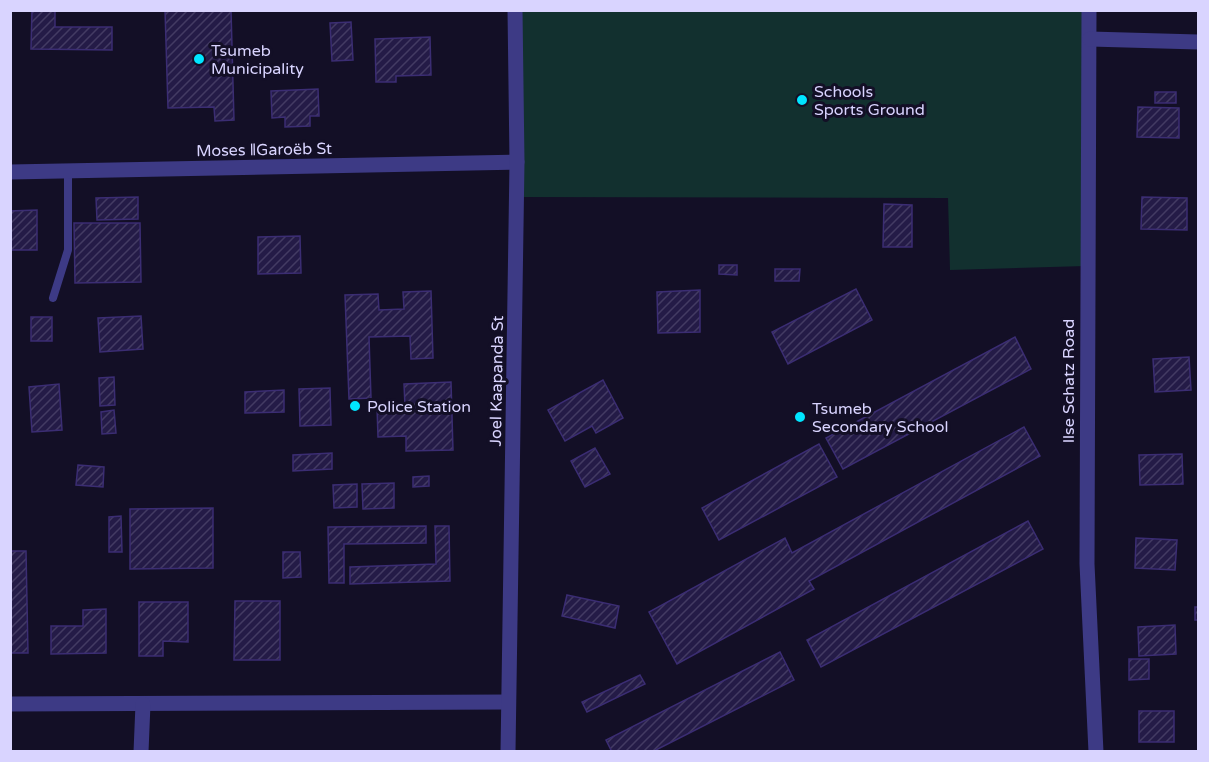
<svg xmlns="http://www.w3.org/2000/svg" width="1209" height="762" font-family="'Varela Round',sans-serif">
<style>
.pitch{fill:#12302f}
.building{fill:url(#building-hatch);stroke:#3b2d73;stroke-width:1.5}
.lines{fill:none;stroke-linecap:round;stroke-linejoin:round}
.service{stroke:#3d3a85;stroke-width:8}
.minor{stroke:#3d3a85;stroke-width:15}
.poi-dot{fill:#00e5ff;stroke:#130f26;stroke-width:2}
.labels{text-anchor:middle;stroke-width:6;stroke-linejoin:round;paint-order:stroke}
.poi-label{font-size:16px;fill:#d9d4ff;stroke:#130f26;text-anchor:start}
.street-label{font-size:16px;fill:#d9d4ff;stroke:#130f26}
</style>
<defs>
<pattern id="building-hatch" width="6" height="6" patternUnits="userSpaceOnUse" patternTransform="scale(1.5)"><rect width="6" height="6" fill="#241b47"/><path d="M-1 1l2-2M0 6l6-6M5 7l2-2" fill="none" stroke="#433b63"/></pattern>
</defs>
<rect width="100%" height="100%" fill="#130f26"/>
<polygon class="pitch" points="515,11 1089,11 1086,266 950,270 948,198 517,197"/>
<g class="building">
<polygon points="32,10 55,10 55,27 112,27 112,50 31,49"/>
<polygon points="165,10 231,10 234,120 215,121 214,107 168,108"/>
<polygon points="351,22 353,60 332,61 330,23"/>
<polygon points="430,37 431,75 396,76 396,82 376,82 375,39"/>
<polygon points="318,89 319,116 310,116 310,126 285,127 285,117 272,118 271,91"/>
<rect x="1155" y="92" width="21" height="11"/>
<polygon points="1138,107 1179,108 1179,138 1137,137"/>
<polygon points="138,197 138,219 97,220 96,198"/>
<polygon points="1142,197 1187,198 1187,230 1141,229"/>
<polygon points="884,204 912,205 912,247 883,247"/>
<polygon points="37,210 37,250 10,250 10,211"/>
<polygon points="74,223 140,223 141,282 75,283"/>
<polygon points="300,236 301,273 258,274 258,237"/>
<polygon points="719,265 737,265 737,275 719,274"/>
<polygon points="775,269 800,269 799,281 775,281"/>
<polygon points="856,289 872,320 788,364 772,332"/>
<polygon points="700,290 700,332 658,333 657,292"/>
<polygon points="431,291 433,358 411,359 410,336 369,337 371,398 349,399 345,295 378,294 379,310 404,309 403,292"/>
<polygon points="141,316 143,349 100,352 98,318"/>
<rect x="31" y="317" width="21" height="24"/>
<polygon points="1015,337 1031,369 843,469 826,438"/>
<polygon points="1189,357 1191,390 1155,392 1153,359"/>
<polygon points="114,377 115,405 100,406 99,378"/>
<polygon points="603,380 623,418 596,433 592,426 565,441 548,410"/>
<polygon points="451,382 453,450 406,451 406,436 378,437 377,407 405,406 404,384"/>
<polygon points="59,384 62,430 32,432 29,387"/>
<polygon points="330,388 331,425 300,426 299,389"/>
<polygon points="284,390 284,412 245,413 245,392"/>
<polygon points="114,410 116,433 102,434 101,412"/>
<polygon points="1024,427 1040,456 809,581 814,589 677,664 649,612 785,538 792,553"/>
<polygon points="819,444 837,477 719,540 702,508"/>
<polygon points="595,448 610,474 585,487 571,461"/>
<polygon points="332,453 332,469 293,471 293,455"/>
<polygon points="1182,454 1183,484 1140,485 1139,455"/>
<polygon points="78,465 104,467 103,487 76,485"/>
<polygon points="429,476 429,486 413,487 413,477"/>
<polygon points="394,483 394,508 363,509 362,484"/>
<polygon points="357,484 357,507 334,508 333,485"/>
<polygon points="213,508 213,568 130,569 130,509"/>
<polygon points="121,516 122,552 109,552 109,517"/>
<polygon points="1028,521 1043,549 821,667 807,640"/>
<polygon points="426,526 426,543 344,544 344,583 329,583 328,527"/>
<polygon points="435,526 449,526 450,581 350,584 350,567 436,564"/>
<polygon points="1136,538 1177,540 1175,570 1135,568"/>
<polygon points="10,551 26,551 28,653 10,653"/>
<polygon points="283,552 300,552 301,577 283,578"/>
<polygon points="567,595 619,606 615,628 562,616"/>
<polygon points="235,601 280,601 280,660 234,660"/>
<polygon points="139,602 188,602 188,642 163,641 163,656 139,656"/>
<rect x="1195" y="607" width="3" height="13"/>
<polygon points="106,609 106,653 51,654 51,626 83,626 83,610"/>
<polygon points="1175,625 1176,654 1139,656 1138,627"/>
<polygon points="780,652 794,680 652,752 612,752 606,740"/>
<polygon points="1129,659 1149,659 1149,679 1129,680"/>
<polygon points="640,675 645,684 587,712 582,702"/>
<rect x="1139" y="711" width="35" height="31"/>
</g>
<g class="lines">
<polyline class="service" points="53,298 68,250 68,171"/>
<g class="minor">
<polyline points="1089,10 1087,564 1096,752"/>
<polyline points="1090,39 1198,42"/>
<polyline points="10,172 517,162"/>
<polyline points="10,704 508,702"/>
<polyline points="141,752 143,704"/>
<polyline points="508,752 517,162 515,10"/>
</g>
</g>
<g class="poi-dot">
<circle cx="199" cy="59" r="6"/>
<circle cx="802" cy="100" r="6"/>
<circle cx="355" cy="406" r="6"/>
<circle cx="800" cy="417" r="6"/>
</g>
<g class="labels">
<g class="poi-label">
<text x="211" y="56">Tsumeb<tspan x="211" dy="18">Municipality</tspan></text>
<text x="814" y="97">Schools<tspan x="814" dy="18">Sports Ground</tspan></text>
<text x="367" y="412">Police Station</text>
<text x="812" y="414">Tsumeb<tspan x="812" dy="18">Secondary School</tspan></text>
</g>
<g class="street-label">
<text transform="translate(264 149) rotate(-1)" y="6">Moses ǁGaroëb St</text>
<text transform="translate(496 381) rotate(-89)" y="6">Joel Kaapanda St</text>
<text transform="translate(1068 381) rotate(-90)" y="6">Ilse Schatz Road</text>
</g>
</g>
<rect width="1209" height="762" fill="none" stroke="#d9d4ff" stroke-width="24"/>
</svg>
